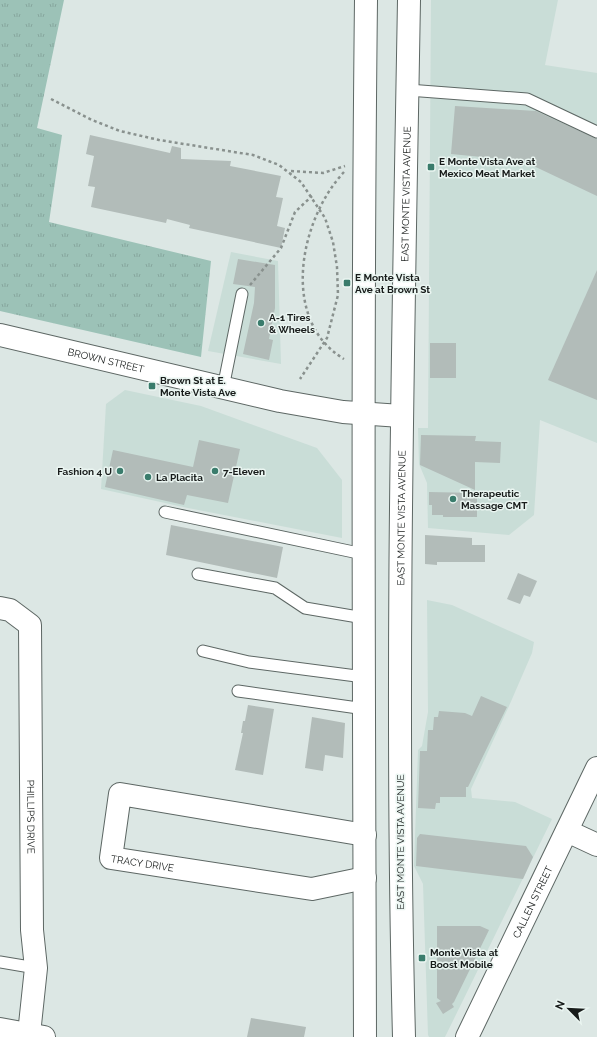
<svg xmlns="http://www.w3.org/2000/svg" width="597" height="1037" font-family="Raleway,sans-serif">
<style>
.built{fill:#c9ddd7}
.grass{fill:url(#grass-tufts)}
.building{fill:#b2bcb9}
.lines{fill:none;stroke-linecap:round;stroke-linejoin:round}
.lane-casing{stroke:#5d6764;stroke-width:13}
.street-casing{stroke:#5d6764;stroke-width:24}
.secondary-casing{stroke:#5d6764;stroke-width:24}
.path{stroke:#89918e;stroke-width:2.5;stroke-dasharray:3 3;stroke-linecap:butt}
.lane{stroke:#fff;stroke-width:11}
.street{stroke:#fff;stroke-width:22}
.secondary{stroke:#fff;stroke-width:22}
.poi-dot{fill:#3a7c6c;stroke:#eaf5f1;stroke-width:1.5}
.labels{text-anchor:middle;stroke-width:3;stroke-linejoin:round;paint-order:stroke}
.poi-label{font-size:10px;font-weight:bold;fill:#181c1b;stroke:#eaf5f1;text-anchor:start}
.street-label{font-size:10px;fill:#181c1b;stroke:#eaf5f1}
</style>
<defs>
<pattern id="grass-tufts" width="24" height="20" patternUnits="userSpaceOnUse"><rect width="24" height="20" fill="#9cc2b7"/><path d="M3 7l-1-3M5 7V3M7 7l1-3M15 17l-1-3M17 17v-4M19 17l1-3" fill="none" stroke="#86a69d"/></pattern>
</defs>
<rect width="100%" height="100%" fill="#dce7e4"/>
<g class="built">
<polygon points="431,0 558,0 545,65 597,73 597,443 540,420 534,515 509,535 428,528 427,483 419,464 418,428 428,428"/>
<polygon points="231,252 278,261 281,364 208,351"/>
<polygon points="125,390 201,406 317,448 342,480 342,538 188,508 101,489 106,404"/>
<polygon points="427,600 452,605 534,642 532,653 509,706 471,789 472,798 515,802 552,819 445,1037 429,1037 428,1035 423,884 414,866 418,750 422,746 428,712"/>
</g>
<polygon class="grass" points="0,0 64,0 37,128 62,135 49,222 211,261 201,357 0,311"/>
<g class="building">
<polygon points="455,106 536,111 597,139 597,196 523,161 451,154"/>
<polygon points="90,135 170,153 172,146 181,148 181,159 231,161 230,166 281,176 276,197 283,198 277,226 285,228 281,248 189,228 190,225 167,219 166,223 91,207 95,187 88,186 94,156 86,154"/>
<polygon points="238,259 275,265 275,308 269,339 273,340 269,360 243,354 254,303 255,287 233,284"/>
<polygon points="597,270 597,400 548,380"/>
<rect x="430" y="343" width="26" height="35"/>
<polygon points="421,435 476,436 475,441 501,442 500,463 475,462 475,490 420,465"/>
<polygon points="199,440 240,449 228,503 187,495 184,505 105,487 113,450 193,467"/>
<polygon points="429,492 477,493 477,517 443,517 443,515 432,515 432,505 429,505"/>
<polygon points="171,525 283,547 277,578 166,555"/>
<polygon points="425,535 472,538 472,545 485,545 485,562 437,562 437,565 425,564"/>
<polygon points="518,573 537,581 530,597 524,595 520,604 507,599"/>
<polygon points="481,696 507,707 468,787 466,787 466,797 440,797 440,803 436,803 435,809 418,808 420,751 427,751 428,730 433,730 434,717 438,717 439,711 465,713 472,716"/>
<polygon points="248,705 274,709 263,775 235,770 243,733 241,733 243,721 245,721"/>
<polygon points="312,717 345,723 343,758 325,755 323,771 305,768"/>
<polygon points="420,834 526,846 533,857 523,879 416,866 417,838"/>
<polygon points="437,926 480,926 489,930 454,1002 452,1004 454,1007 443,1014 436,1003 441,1001 437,998"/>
<polygon points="251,1018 306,1027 304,1037 247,1037"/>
</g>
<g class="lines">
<g class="lane-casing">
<g id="lane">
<polyline points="408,90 527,99 597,132"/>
<polyline points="223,388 242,294"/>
<polyline points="165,512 363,554"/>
<polyline points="198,574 275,588 305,608 364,618"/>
<polyline points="203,651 249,662 364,677"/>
<polyline points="238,691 365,709"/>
<polyline points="0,962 36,968"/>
</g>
</g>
<g class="street-casing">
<g id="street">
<path id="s1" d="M0,608L10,610L30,625L32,930L36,968L29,1034"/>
<polyline points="567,831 597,845"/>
<path id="s2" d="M365,835L120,794L111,858L312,889L365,878"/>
<polyline points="0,1029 44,1037"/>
<path id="s3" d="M467,1037L597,768"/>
</g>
</g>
<g class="secondary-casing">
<g id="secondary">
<path id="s4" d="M0,335L280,401L343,412L401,416"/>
<path d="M365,1037C364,691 362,346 366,0"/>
<path id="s5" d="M404,1037C395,691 403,346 409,0"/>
</g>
</g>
<g class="path">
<polyline points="51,99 92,120 120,131 159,140 253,155 279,165 301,182 325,218 333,242 337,267 338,295 327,338 300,379"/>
<polyline points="291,171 323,173 345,166"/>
<path d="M344,172C300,219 279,320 344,359"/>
<polyline points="250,285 281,248 295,212 312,196"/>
</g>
<use href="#lane" class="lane"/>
<use href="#street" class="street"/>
<use href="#secondary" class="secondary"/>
</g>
<g class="poi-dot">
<rect x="427" y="163" width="8" height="8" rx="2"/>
<rect x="343" y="279" width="8" height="8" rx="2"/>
<circle cx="261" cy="323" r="4"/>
<rect x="148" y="382" width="8" height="8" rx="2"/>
<circle cx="120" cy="471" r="4"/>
<circle cx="215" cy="471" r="4"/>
<circle cx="148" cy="477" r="4"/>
<circle cx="453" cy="499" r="4"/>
<rect x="418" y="954" width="8" height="8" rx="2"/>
</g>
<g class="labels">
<g class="poi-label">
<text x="439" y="165">E Monte Vista Ave at<tspan x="439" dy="12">Mexico Meat Market</tspan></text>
<text x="355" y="281">E Monte Vista<tspan x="355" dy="12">Ave at Brown St</tspan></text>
<text x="269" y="321">A-1 Tires<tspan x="269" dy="12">&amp; Wheels</tspan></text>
<text x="160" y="384">Brown St at E.<tspan x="160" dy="12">Monte Vista Ave</tspan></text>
<text x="112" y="475" text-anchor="end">Fashion 4 U</text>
<text x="223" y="475">7-Eleven</text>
<text x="156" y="481">La Placita</text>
<text x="461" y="497">Therapeutic<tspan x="461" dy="12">Massage CMT</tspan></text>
<text x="430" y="956">Monte Vista at<tspan x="430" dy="12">Boost Mobile</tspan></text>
</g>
<g class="street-label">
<text dy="4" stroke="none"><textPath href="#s5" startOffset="843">EAST MONTE VISTA AVENUE</textPath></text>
<text dy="4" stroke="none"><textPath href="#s4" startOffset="109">BROWN STREET</textPath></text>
<text dy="4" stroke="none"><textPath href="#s5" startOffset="519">EAST MONTE VISTA AVENUE</textPath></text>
<text dy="4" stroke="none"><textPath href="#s1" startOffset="227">PHILLIPS DRIVE</textPath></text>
<text transform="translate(400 842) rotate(-90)" y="4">EAST MONTE VISTA AVENUE</text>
<text dy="4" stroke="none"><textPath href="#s2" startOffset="345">TRACY DRIVE</textPath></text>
<text dy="4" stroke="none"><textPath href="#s3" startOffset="150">CALLEN STREET</textPath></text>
</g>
</g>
<g transform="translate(569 1009) rotate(294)" stroke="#eaf5f1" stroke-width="3" paint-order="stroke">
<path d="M0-3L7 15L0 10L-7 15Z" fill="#181c1b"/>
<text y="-6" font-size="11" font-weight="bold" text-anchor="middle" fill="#181c1b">N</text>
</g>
</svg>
